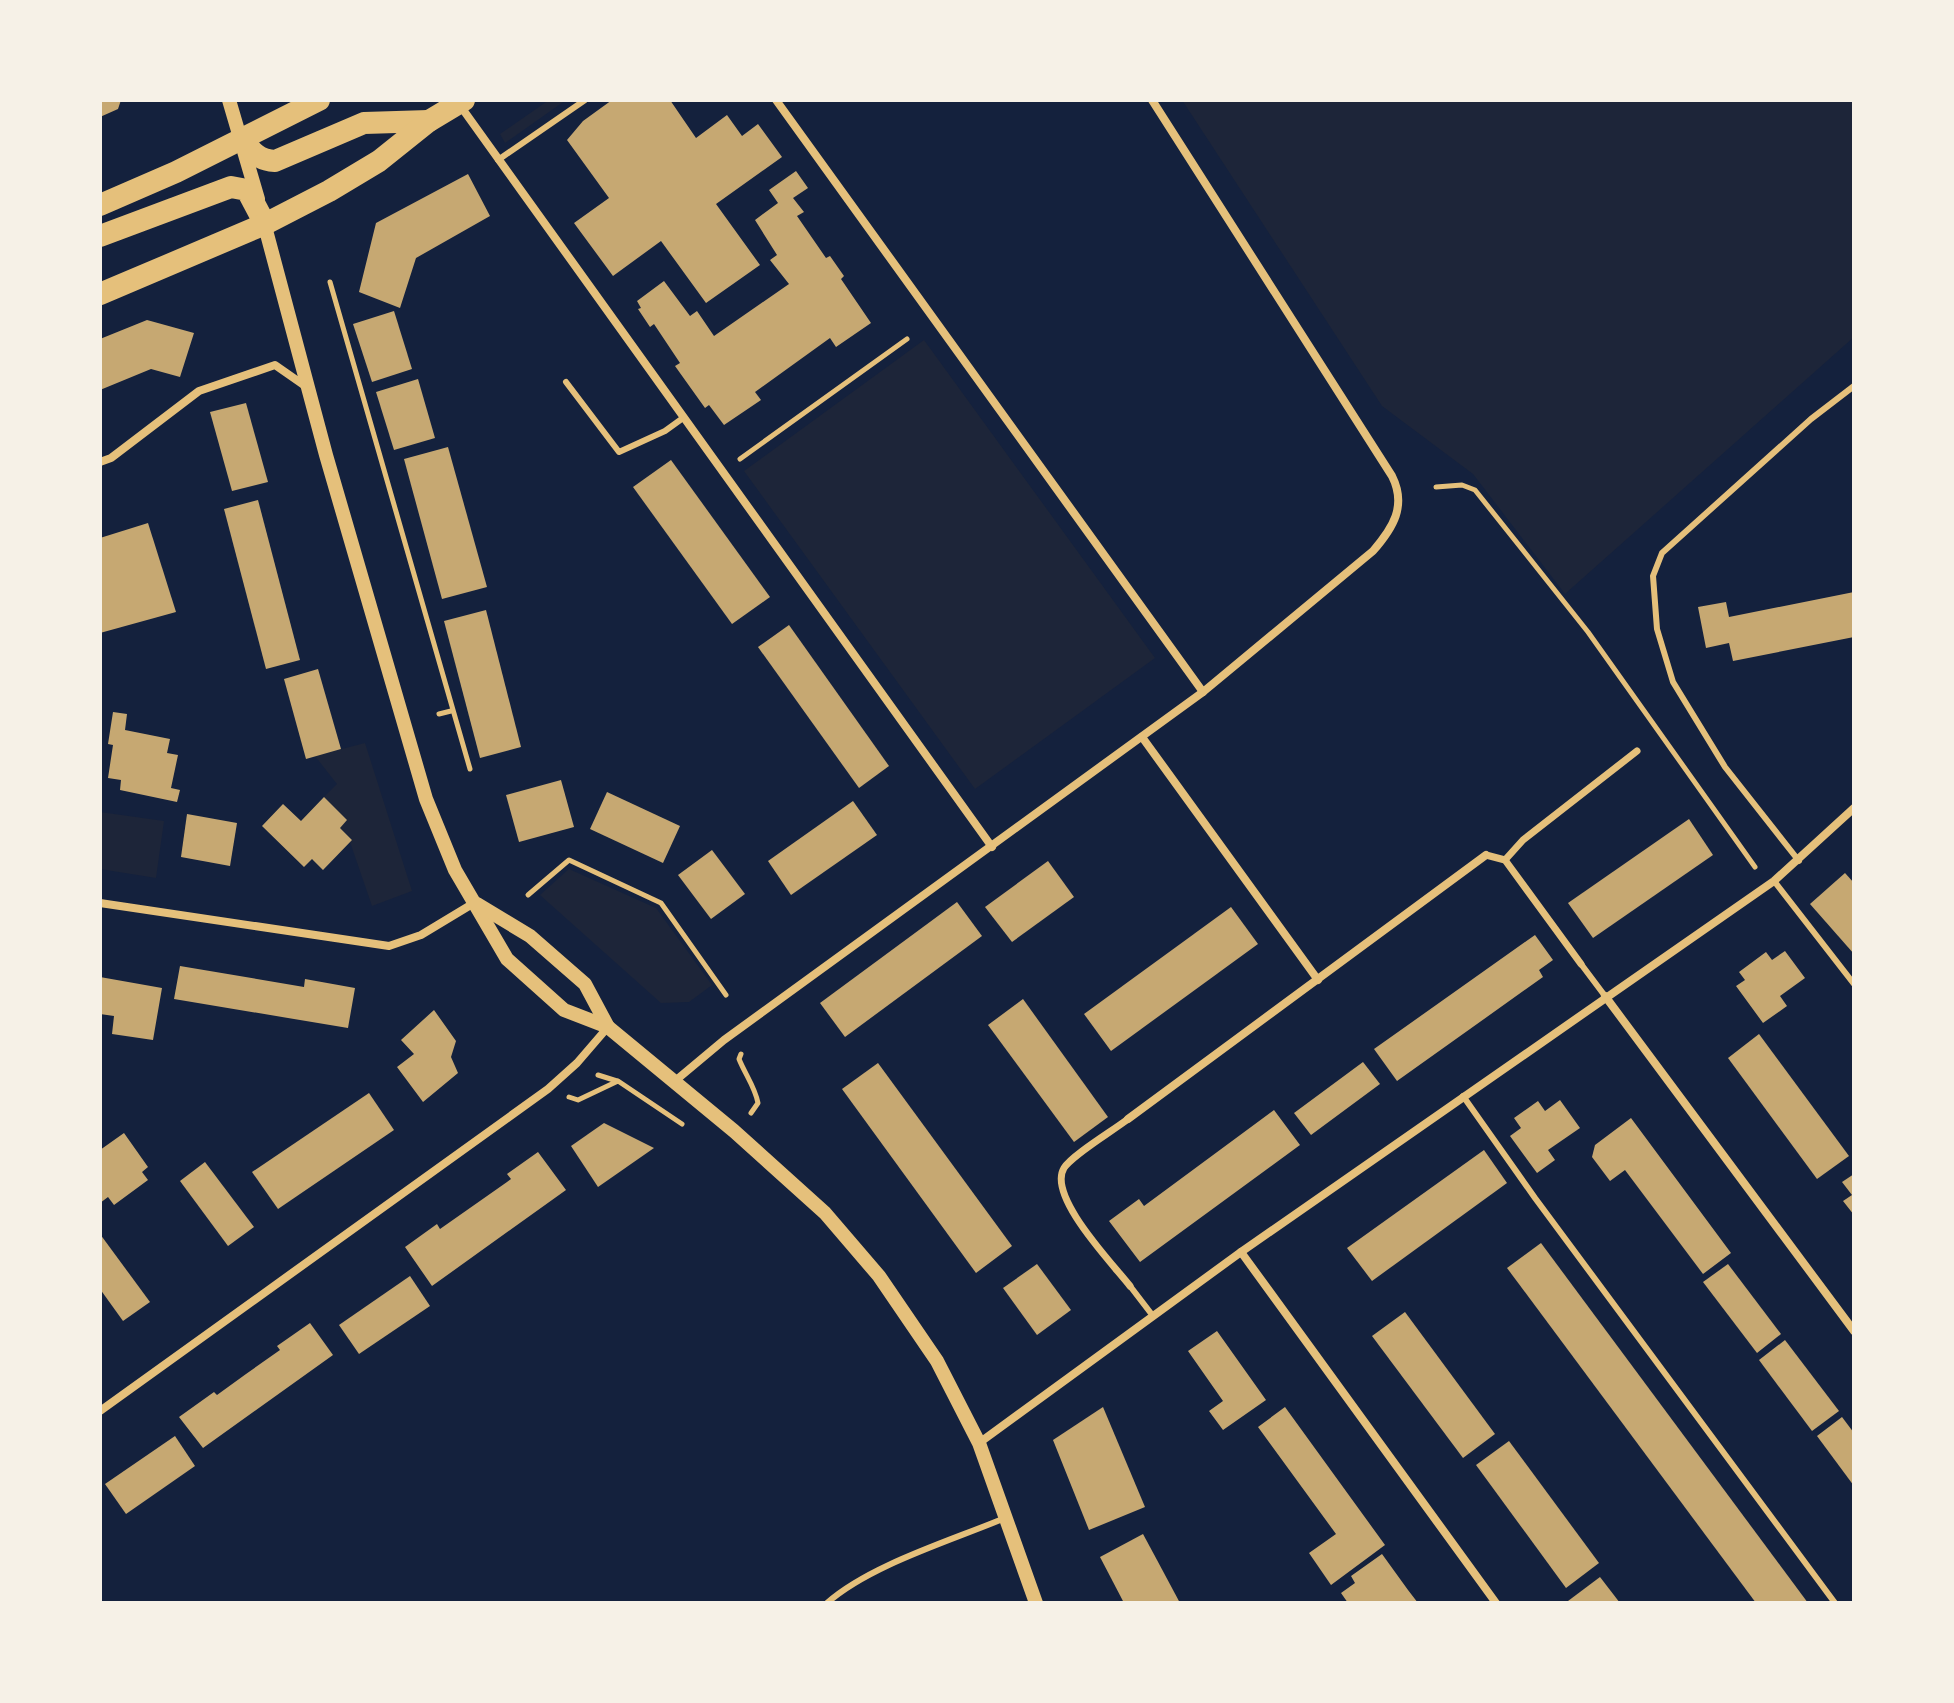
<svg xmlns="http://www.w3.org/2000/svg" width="1954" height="1703" font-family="'Work Sans',sans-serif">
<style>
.green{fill:#1d2539}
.building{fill:#c6a872}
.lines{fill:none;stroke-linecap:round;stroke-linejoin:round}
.path{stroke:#e5c07b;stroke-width:5}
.service{stroke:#e5c07b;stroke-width:6}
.pedestrian{stroke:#e5c07b;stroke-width:7}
.minor{stroke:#e5c07b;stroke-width:8}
.tertiary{stroke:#e5c07b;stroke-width:14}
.trunk{stroke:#e5c07b;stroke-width:22}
</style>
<rect width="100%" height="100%" fill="#14213d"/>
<g class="green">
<polygon points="549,100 566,100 505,143 500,134"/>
<polygon points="1182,100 1854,100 1854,337 1565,594 1473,474 1382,406"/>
<polygon points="924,340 1155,658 975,789 744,471"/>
<polygon points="365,743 412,891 372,906 350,842 352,839 340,828 347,820 324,797 337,784 315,756"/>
<polygon points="100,812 164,821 156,878 100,869"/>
<polygon points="569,869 656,908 712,985 689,1002 661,1003 540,895"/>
</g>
<g class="building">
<polygon points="100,100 121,100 118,109 100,117"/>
<polygon points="612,100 670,100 696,138 727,115 742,136 758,124 782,157 716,204 760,265 706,303 661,241 613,276 574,223 609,198 567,140 583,121"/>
<polygon points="796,171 808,188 793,198 804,212 797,216 826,258 830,256 844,276 841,279 871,323 836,347 830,338 755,392 761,400 724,425 709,405 705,408 675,366 680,363 654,324 650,327 638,309 641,308 637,301 664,281 690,316 697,311 714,336 789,284 770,260 777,255 755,220 778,203 769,190"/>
<polygon points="468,174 490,216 416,258 400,308 359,292 376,223"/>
<polygon points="394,311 412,369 372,382 353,324"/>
<polygon points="147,320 194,333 180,377 151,369 100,390 100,339"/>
<polygon points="418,379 435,438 394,450 376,392"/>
<polygon points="246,403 268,482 232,491 210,412"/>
<polygon points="448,447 487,587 442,599 404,459"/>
<polygon points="671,460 770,597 732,624 633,487"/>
<polygon points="258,500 300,660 266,669 224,509"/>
<polygon points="148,523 176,612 100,633 100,538"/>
<polygon points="1854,592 1854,637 1733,661 1729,643 1706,648 1698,607 1726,602 1729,617"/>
<polygon points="486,610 521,747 480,758 444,621"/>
<polygon points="789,625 889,766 859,788 758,647"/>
<polygon points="318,669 341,749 306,759 284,679"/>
<polygon points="113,712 127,714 125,730 170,739 167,753 178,755 171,788 180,790 177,802 120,790 121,780 108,778 113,745 108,744"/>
<polygon points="561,780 574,827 519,842 506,795"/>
<polygon points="607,792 680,826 663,863 590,829"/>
<polygon points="324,797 347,820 340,828 352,840 323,870 312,859 304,867 262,826 283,804 301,821"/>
<polygon points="853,801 877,835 791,895 768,861"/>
<polygon points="187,814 237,823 230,866 181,857"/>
<polygon points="1689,819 1713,855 1593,938 1568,903"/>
<polygon points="712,850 745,894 711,919 678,875"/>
<polygon points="1048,861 1074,897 1012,942 985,907"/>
<polygon points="1845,873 1854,883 1854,954 1810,904"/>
<polygon points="957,902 982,936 845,1037 820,1003"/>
<polygon points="1231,907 1258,944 1111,1051 1084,1014"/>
<polygon points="1535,935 1553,960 1539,970 1543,977 1397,1081 1374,1049"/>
<polygon points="1785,951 1805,978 1780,996 1787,1006 1763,1023 1736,986 1745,980 1739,972 1766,952 1772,960"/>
<polygon points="180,966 304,987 305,979 355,988 348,1028 174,999"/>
<polygon points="100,977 162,988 153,1040 112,1034 114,1016 100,1014"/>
<polygon points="1023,999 1108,1117 1074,1142 988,1025"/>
<polygon points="434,1010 456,1041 451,1057 458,1073 423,1102 397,1067 414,1054 401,1040"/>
<polygon points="1759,1034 1849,1156 1817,1179 1728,1058"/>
<polygon points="1363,1062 1380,1084 1311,1135 1294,1113"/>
<polygon points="878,1063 1012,1246 976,1273 842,1089"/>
<polygon points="369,1093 394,1130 278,1209 252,1172"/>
<polygon points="1560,1100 1580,1128 1548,1150 1555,1160 1537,1173 1510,1136 1521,1128 1514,1118 1538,1101 1545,1111"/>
<polygon points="1274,1110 1300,1145 1140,1262 1109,1221 1139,1199 1144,1206"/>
<polygon points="1631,1118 1731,1253 1703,1274 1625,1170 1610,1181 1592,1157 1595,1145"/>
<polygon points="604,1123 654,1148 598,1187 571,1146"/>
<polygon points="124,1133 148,1167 142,1172 148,1180 114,1205 108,1197 100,1203 100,1150"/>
<polygon points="1484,1150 1507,1183 1372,1281 1347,1248"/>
<polygon points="538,1152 566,1190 432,1286 405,1247 437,1224 440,1229 507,1182 511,1179 507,1174"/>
<polygon points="205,1162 254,1227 228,1246 180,1181"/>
<polygon points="1854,1174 1854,1215 1843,1201 1852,1195 1842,1182"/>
<polygon points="100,1234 150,1302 123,1321 100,1289"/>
<polygon points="1541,1243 1808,1603 1756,1603 1507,1268"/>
<polygon points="1037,1264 1071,1310 1037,1335 1003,1288"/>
<polygon points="1728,1264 1781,1334 1757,1353 1703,1282"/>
<polygon points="410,1276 430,1306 359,1354 339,1325"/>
<polygon points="1405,1312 1495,1434 1463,1458 1372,1336"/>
<polygon points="310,1323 333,1355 203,1448 179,1417 214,1392 217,1395 246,1374 280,1350 277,1346"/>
<polygon points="1217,1331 1266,1400 1223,1430 1209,1411 1223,1401 1188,1351"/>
<polygon points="1785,1340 1839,1411 1812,1431 1759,1360"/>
<polygon points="1103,1407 1145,1507 1089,1530 1053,1440"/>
<polygon points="1285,1407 1385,1545 1331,1585 1309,1553 1336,1534 1258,1427"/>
<polygon points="1842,1417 1854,1433 1854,1486 1817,1436"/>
<polygon points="175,1436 195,1466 126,1514 105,1484"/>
<polygon points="1509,1441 1599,1563 1566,1588 1476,1465"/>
<polygon points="1143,1534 1157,1560 1180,1603 1124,1603 1100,1557"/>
<polygon points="1382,1554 1408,1590 1418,1603 1348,1603 1341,1593 1355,1583 1351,1576"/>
<polygon points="1600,1577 1620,1603 1569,1603 1568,1601"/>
</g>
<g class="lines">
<g class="path">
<polyline points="330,282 470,769"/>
<polyline points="740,459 907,339"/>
<polyline points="1436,487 1462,485 1475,490 1588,632 1755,867"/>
<polyline points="439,714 451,711"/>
<polyline points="528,895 569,860 661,903 726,995"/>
<path d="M741,1054L739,1059C745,1074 755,1087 758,1103L751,1113"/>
<polyline points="598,1075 617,1081"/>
<polyline points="569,1097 578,1100 618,1081 682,1124"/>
</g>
<g class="service">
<polyline points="498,160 585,100"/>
<polyline points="566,382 619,452 665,431 683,418"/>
<polyline points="1799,861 1725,767 1673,682 1657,629 1653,576 1662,553 1811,419 1854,386"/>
<polyline points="1774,881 1854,984"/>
<polyline points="1581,964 1605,996"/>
<polyline points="1463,1096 1535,1198 1835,1603"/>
<polyline points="1130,1286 1153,1316"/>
<path d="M827,1603C870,1565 950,1541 1005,1518"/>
</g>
<g class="pedestrian">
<polyline points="1486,855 1505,860 1581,964"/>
<polyline points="1505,860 1523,840 1637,751"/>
<path d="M1128,1119C1114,1130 1072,1155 1064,1168C1047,1196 1112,1263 1130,1286"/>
</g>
<g class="minor">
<polyline points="776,100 1203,692"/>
<polyline points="459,104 992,847"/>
<polyline points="100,462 111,458 199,391 275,365 308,388"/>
<polyline points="1142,737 1318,980"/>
<polyline points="100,903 389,946 421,935 474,903"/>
<polyline points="1605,996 1854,1331"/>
<path d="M675,1081L724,1040L1203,692L1373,551C1393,528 1407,506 1392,476L1152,100"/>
<polyline points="1128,1119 1486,855"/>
<polyline points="1241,1252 1496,1603"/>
<polyline points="100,1411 548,1089 577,1063 608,1027"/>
<polyline points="979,1443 1241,1252 1774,881 1854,808"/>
</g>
<g class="tertiary">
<polyline points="229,100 258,199"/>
<polyline points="263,219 326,455 426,799 455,870 507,959 564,1010 608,1027 734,1131 825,1213 879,1276 937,1361 979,1443 1036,1603"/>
<polyline points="477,904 530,936 585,984 608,1027"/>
</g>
<g class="trunk">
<path d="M242,139C252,152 258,160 275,161L364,123L429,121"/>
<polyline points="100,205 176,172 319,100"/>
<polyline points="100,236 231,187 247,190 265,224"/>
<polyline points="100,294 265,224 329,191 379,161 429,121 464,100"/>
</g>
</g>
<rect width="1954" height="1703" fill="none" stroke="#f6f1e7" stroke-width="204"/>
</svg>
